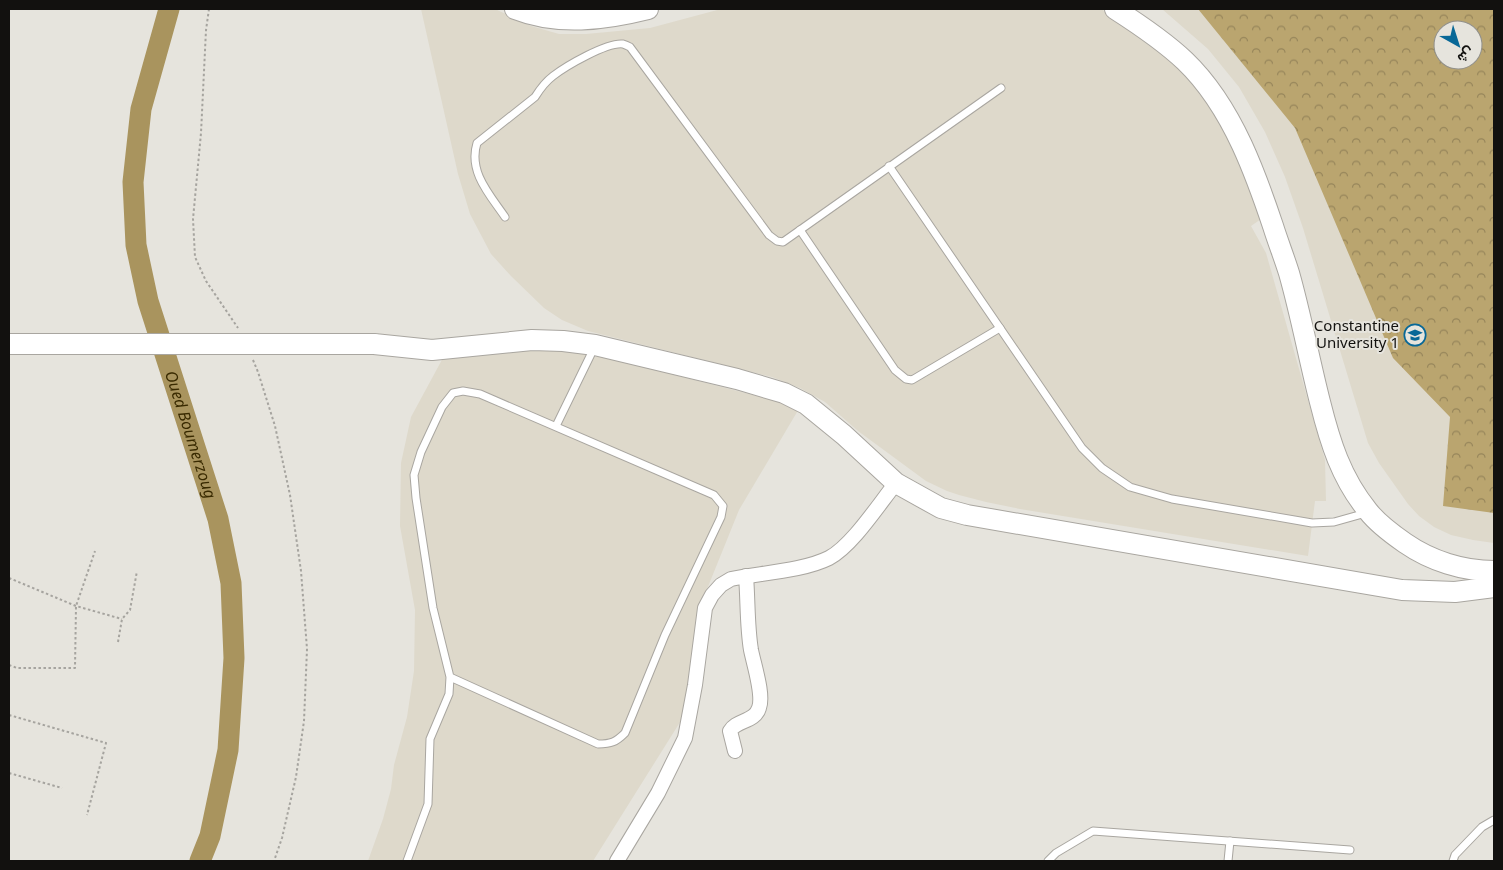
<svg xmlns="http://www.w3.org/2000/svg" width="1503" height="870" font-family="'Noto Sans',Vazirmatn,sans-serif">
<style>
.built{fill:#ded9cb;fill-rule:evenodd}
.forest{fill:url(#forest-crowns);fill-rule:evenodd}
.lines{fill:none;stroke-linecap:round;stroke-linejoin:round}
.river{stroke:#a9945e;stroke-width:21}
.lane-casing{stroke:#a9a6a0;stroke-width:9}
.street-casing{stroke:#a9a6a0;stroke-width:16}
.secondary-casing{stroke:#a9a6a0;stroke-width:22}
.path{stroke:#a6a49f;stroke-width:2;stroke-dasharray:2.5 2.5;stroke-linecap:butt}
.lane{stroke:#fff;stroke-width:7}
.street{stroke:#fff;stroke-width:14}
.secondary{stroke:#fff;stroke-width:20}
.secondary-bridge-casing{stroke:#a9a6a0;stroke-width:22;stroke-linecap:butt}
.secondary-bridge{stroke:#fff;stroke-width:20}
.labels{text-anchor:middle;stroke-width:4;stroke-linejoin:round;paint-order:stroke}
.poi-label{font-size:15px;fill:#12110f;stroke:#e6e4dd;text-anchor:end}
.water-label{font-size:16px;font-style:italic;fill:#392a00;stroke:#e6e4dd}
</style>
<defs>
<pattern id="forest-crowns" width="20" height="18" patternUnits="userSpaceOnUse" patternTransform="scale(1.25)"><rect width="20" height="18" fill="#baa56f"/><path d="M2 6a3 3 0 1 1 6 0M12 15a3 3 0 1 1 6 0" fill="none" stroke="#96855a"/></pattern>
</defs>
<rect width="100%" height="100%" fill="#e6e4dd"/>
<g class="built">
<polygon points="421,9 495,9 531,26 559,34 586,34 650,28 721,9 1101,9 1129,26 1167,58 1193,84 1224,127 1264,217 1251,226 1266,253 1325,460 1326,501 1315,501 1308,556 1020,509 986,502 959,495 947,491 926,481 858,431 825,402 800,388 772,377 588,331 562,320 544,308 511,276 491,254 470,214 458,174"/>
<path d="M1162,9H1494V543L1473,540L1451,535L1434,527L1419,516L1408,504L1379,463L1368,443L1303,228L1285,177L1265,132L1239,87L1208,49ZM1443,30H1473V60H1443Z"/>
<polygon points="565,346 589,356 608,358 800,407 739,510 701,604 682,719 593,861 368,861 383,819 391,789 394,765 407,717 414,671 415,610 400,526 401,463 411,417 444,356"/>
</g>
<path class="forest" d="M1198,9H1494V513L1443,506L1450,417L1393,358L1295,128ZM1443,30H1473V60H1443Z"/>
<g class="lines">
<path class="river" id="s1" d="M169,9L141,109L133,182L136,245L148,301L218,519L231,583L234,658L228,750L210,836L200,861"/>
<g class="lane-casing">
<g id="lane">
<polyline points="889,166 1082,448 1102,468 1130,487 1172,499 1312,523 1334,522 1366,513"/>
<path d="M505,217C490,195 468,172 477,143L535,97C540,89 545,82 553,76C566,66 607,42 623,44C626,45 628,46 630,47L769,235L777,241L783,242L1001,88"/>
<polyline points="800,230 895,370 906,379 912,380 1000,328"/>
<polyline points="556,426 594,348"/>
<path d="M407,861L428,804L430,739L449,694L450,677L433,608L416,498L414,475L421,452L442,407L453,393L463,391L480,394L714,495L723,506L721,517L665,635L625,733C616,742 611,744 598,744L450,677"/>
<polyline points="1048,861 1056,853 1093,831 1350,850"/>
<polyline points="1228,861 1230,841"/>
<polyline points="1453,861 1455,855 1482,827 1494,820"/>
</g>
</g>
<g class="street-casing">
<g id="street">
<path d="M735,751L730,731C736,720 755,722 759,708C764,695 754,665 751,650C747,626 748,601 746,576"/>
<path d="M617,861L658,793L685,738L695,685L705,608L712,595L721,585L731,579C760,573 803,571 829,558C852,546 879,504 896,483"/>
</g>
</g>
<g class="secondary-casing">
<g id="secondary">
<path d="M515,9C558,26 604,20 648,9"/>
<path d="M1115,9C1140,25 1164,41 1185,61C1209,84 1228,115 1242,145C1254,171 1264,199 1273,226C1278,242 1284,257 1289,273C1301,315 1309,359 1320,402C1330,442 1341,478 1368,511C1378,524 1392,534 1405,543C1431,561 1463,571 1494,571"/>
<polyline points="374,344 432,350 532,340 563,341 595,345 737,379 784,393 806,404 844,435 896,483 941,508 967,515 1402,590 1455,592 1494,587"/>
</g>
</g>
<g class="path">
<polyline points="209,9 206,30 201,133 193,219 195,257 206,281 238,328"/>
<polyline points="253,360 258,372 275,426 290,495 301,571 307,649 304,721 296,777 282,838 274,861"/>
<polyline points="9,578 76,606 122,619"/>
<polyline points="118,642 122,619 130,610 137,571"/>
<polyline points="9,665 17,668 75,668 76,606 95,551"/>
<polyline points="9,715 106,743 87,815"/>
<polyline points="9,773 62,788"/>
</g>
<use href="#lane" class="lane"/>
<use href="#street" class="street"/>
<use href="#secondary" class="secondary"/>
<g class="secondary-bridge-casing">
<polyline id="secondary-bridge" points="9,344 374,344"/>
</g>
<use href="#secondary-bridge" class="secondary-bridge"/>
</g>
<defs>
<g id="university-ring" transform="scale(1.125)"><circle r="9.5" fill="#e6e4dd" stroke="#086897" stroke-width="1.5"/><path d="M0-5L7-2L0 1L-7-2ZM-4 1L0 2.5L4 1V4Q0 6-4 4Z" fill="#086897"/></g>
</defs>
<g fill-rule="evenodd">
<use href="#university-ring" x="1415" y="335"/>
</g>
<g class="labels">
<g class="poi-label">
<text x="1399" y="331">Constantine<tspan x="1399" dy="17">University 1</tspan></text>
</g>
<g class="water-label">
<text dy="6" stroke="none"><textPath href="#s1" startOffset="438">Oued Boumerzoug</textPath></text>
</g>
</g>
<rect width="1503" height="870" fill="none" stroke="#12110f" stroke-width="20"/>
<g transform="translate(1458 45) rotate(141)"><circle r="24" fill="#e6e4dd" stroke="#91908b"/>
<path d="M0-4L9 19L0 12L-9 19Z" fill="#086897"/>
<text y="-8" font-size="14" font-weight="bold" text-anchor="middle" fill="#12110f">ش</text>
</g>
</svg>
